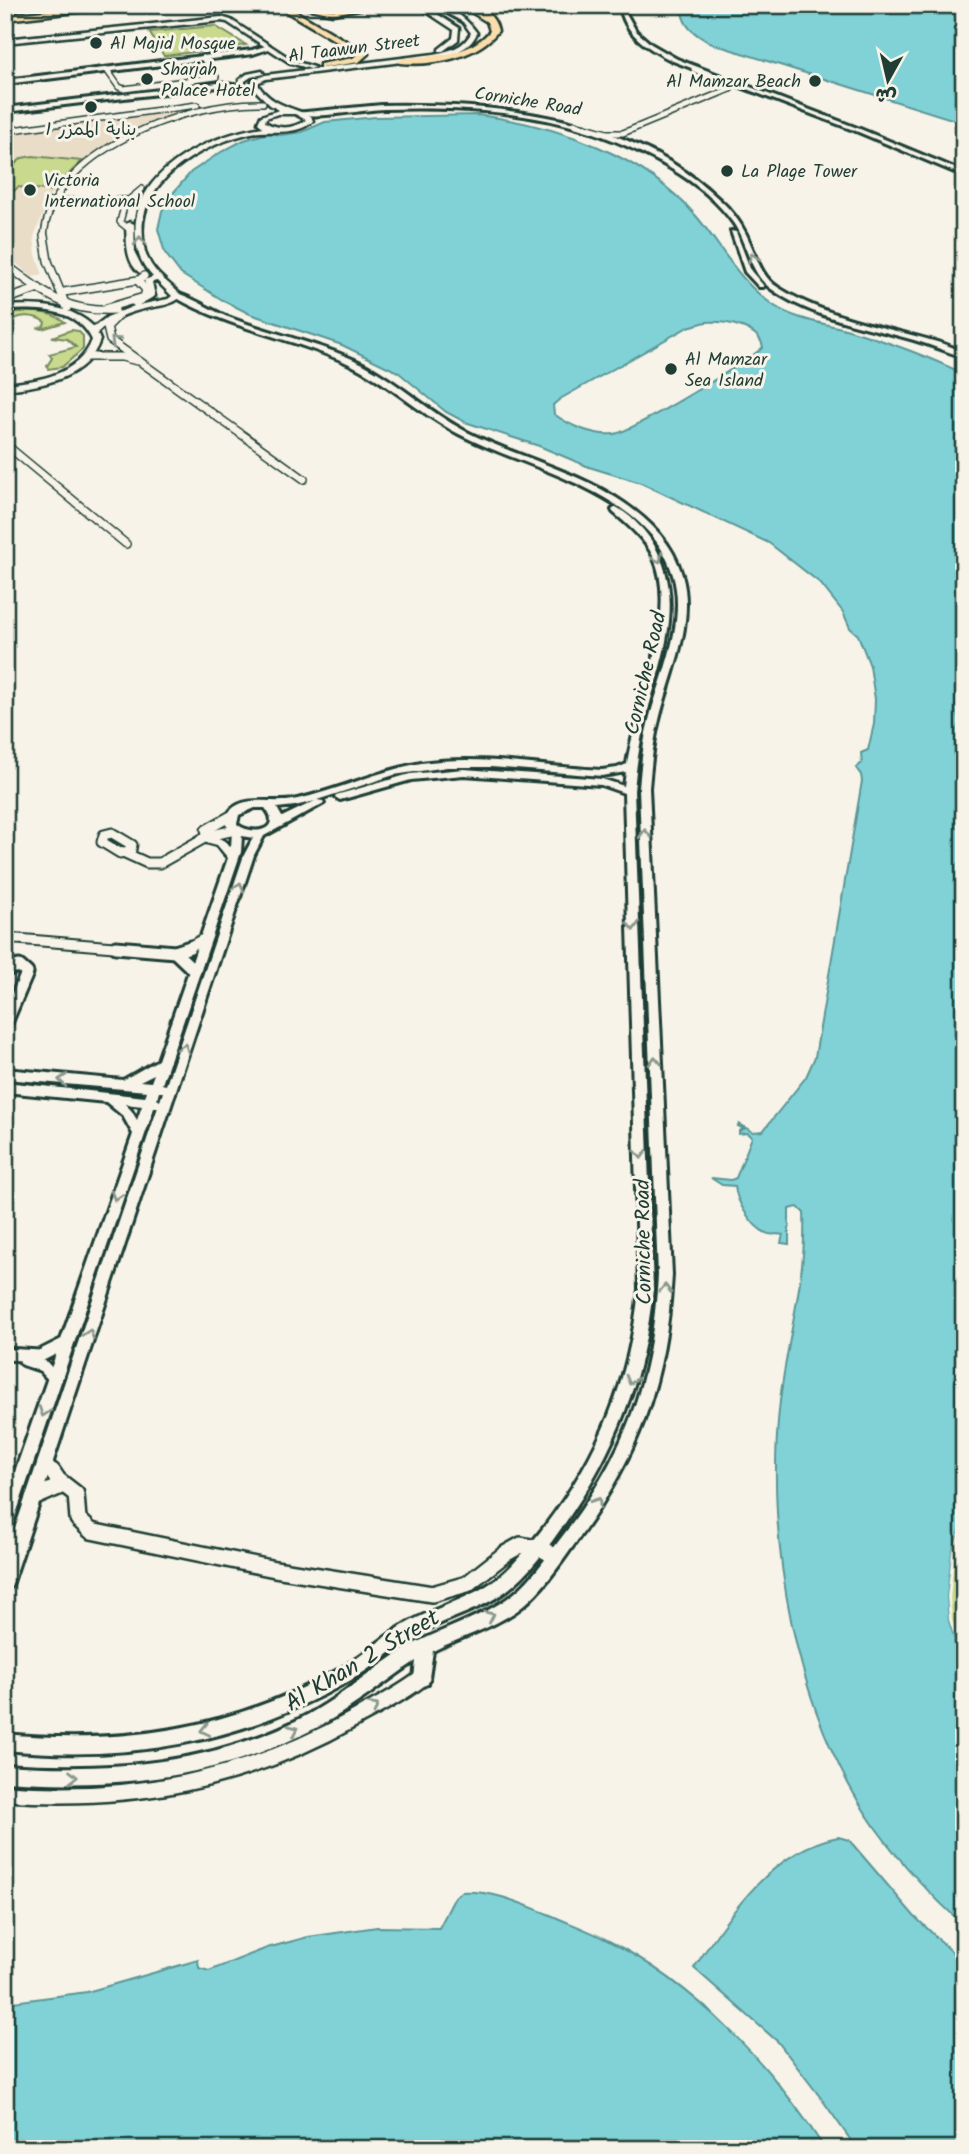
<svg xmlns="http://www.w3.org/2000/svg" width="969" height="2154" font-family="Kalam,'Playpen Sans Arabic',sans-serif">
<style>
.built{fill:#eaddc8}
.green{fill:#c9d98d;stroke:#748b60;stroke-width:2}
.water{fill:#81d2d7;stroke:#5a9696;stroke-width:2;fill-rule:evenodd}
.pier{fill:#f7f3e8}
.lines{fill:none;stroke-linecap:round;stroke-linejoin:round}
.minor-far4-casing{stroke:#1f3d34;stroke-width:8}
.minor-far3-casing{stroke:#1f3d34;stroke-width:10}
.minor-far2-casing{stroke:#1f3d34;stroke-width:13}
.minor-far1-casing{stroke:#1f3d34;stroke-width:17}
.minor-casing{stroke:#1f3d34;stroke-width:20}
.tertiary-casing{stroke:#1f3d34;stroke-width:6}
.secondary-casing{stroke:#1f3d34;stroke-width:5}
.motorway-casing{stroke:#1f3d34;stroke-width:5}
.minor-far4{stroke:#f7f3e8;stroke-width:5}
.minor-far3{stroke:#f7f3e8;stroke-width:7}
.minor-far2{stroke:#f7f3e8;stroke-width:9}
.minor-far1{stroke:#f7f3e8;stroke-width:11}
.minor{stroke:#f7f3e8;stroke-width:15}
.tertiary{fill:#f7f3e8;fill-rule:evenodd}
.secondary{fill:#f7f3e8;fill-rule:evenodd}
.motorway{fill:#fbddab;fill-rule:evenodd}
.oneway{stroke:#8b988e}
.poi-dot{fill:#1f3d34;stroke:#f7f3e8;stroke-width:2.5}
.labels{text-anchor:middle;stroke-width:6;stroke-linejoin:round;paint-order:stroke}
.far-poi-label{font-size:18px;fill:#1f3d34;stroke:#f7f3e8;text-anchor:start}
.far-street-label{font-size:18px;fill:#1f3d34;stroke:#f7f3e8}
.street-label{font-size:21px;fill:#1f3d34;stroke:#f7f3e8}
.near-street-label{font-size:24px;fill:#1f3d34;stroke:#f7f3e8}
</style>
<rect width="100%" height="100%" fill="#f7f3e8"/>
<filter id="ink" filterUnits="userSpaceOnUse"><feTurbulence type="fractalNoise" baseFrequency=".0143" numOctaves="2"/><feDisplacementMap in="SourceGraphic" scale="14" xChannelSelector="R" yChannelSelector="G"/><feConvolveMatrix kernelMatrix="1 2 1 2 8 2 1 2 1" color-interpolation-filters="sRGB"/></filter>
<g filter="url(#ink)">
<polygon class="built" points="172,111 177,113 136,130 83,161 50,195 34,237 36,255 43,275 32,277 5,254 5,132"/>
<g class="green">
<polygon points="215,26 246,45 164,56 149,32"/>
<polygon points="33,156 82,161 52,191 18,187 13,192 5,192 5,173 22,158"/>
<path d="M5,312C24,311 51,310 65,322L42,329L39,328L44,326L45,322C33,313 16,315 8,324L5,322Z"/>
<polygon points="71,330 78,331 83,336 83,349 62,367 48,369 47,366 52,358 49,354 76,347 67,339 52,337"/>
<polygon points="964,1520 964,1667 949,1620 949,1570"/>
</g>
<g class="water">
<path d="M687,5H964V123L710,43C696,34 685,29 682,12Z"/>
<path d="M478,115C557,125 644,155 697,217C722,247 739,282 773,305C795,320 824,323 849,330C889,342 927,356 964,374V1520L952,1552L947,1597L949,1621L964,1667V1925C931,1896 901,1863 875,1827C795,1713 764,1538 780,1401C787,1339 807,1277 804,1213L798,1207L789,1209V1244L781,1243L783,1235C777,1233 771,1236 766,1233C751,1226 736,1201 735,1186L722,1185L711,1178L731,1180L736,1178L752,1137L748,1133L739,1134V1131L744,1129L738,1126L739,1124L753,1132L763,1131L806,1077L815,1057L862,781L861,775L856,768L862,763L861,753L868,750L874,724L875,699L870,666L858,635L850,628L843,612L820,583L769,543L641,483L589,467L539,446L465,422L446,412L398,372L342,345L250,314L224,301L181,274L165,253L158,229L162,211L167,200L191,172L221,152L244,140L268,133L281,135L302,132L325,122L376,117ZM706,322C724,321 759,326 763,347C752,359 629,433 614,434C594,436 570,426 554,414L553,405L560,399L688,327Z"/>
<path d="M838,1837L849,1840L914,1916L964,1963V2149H857L821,2098L778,2042L694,1968C729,1916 771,1850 838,1837Z"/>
<path d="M461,1892C492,1890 520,1903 548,1914C568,1923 588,1930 607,1940C697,1985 771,2065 825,2149H5V2003L87,1992L198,1960L199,1968L209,1971L267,1948L308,1937L377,1927L439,1928L455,1897Z"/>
</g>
<polygon class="pier" points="964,1520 955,1553 950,1597 952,1620 964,1656 964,1667 949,1620 947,1597 952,1552"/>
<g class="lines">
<g class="minor-far4-casing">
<g id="minor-far4">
<polyline points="107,70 119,87 124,89 216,77 203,58"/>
<polyline points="574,124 607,133 623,133 730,89 728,85 694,69"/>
<polyline points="5,131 197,105"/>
<polyline points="52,201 128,200"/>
<polyline points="130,230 120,222 125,203 142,189"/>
<path d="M44,238C48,150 190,101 263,103"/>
</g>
</g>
<g class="minor-far3-casing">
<g id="minor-far3">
<polyline points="44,236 48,261 67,308"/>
<path d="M5,264C43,292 65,313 115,310"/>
<polyline points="64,292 138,280"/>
<polyline points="5,300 39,288"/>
<polyline points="107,308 144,297 146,290 138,281 144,276"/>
<polyline points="119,315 107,327 110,340 304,479"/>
<polyline points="88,357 122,357 137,361"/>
<polyline points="5,444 126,544"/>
</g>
</g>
<g class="minor-far2-casing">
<g id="minor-far2">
<polyline points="206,830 231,816"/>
<polygon points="112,833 132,845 131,850 120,853 102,842 104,835"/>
<polyline points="125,853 147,863 160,863 208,836 235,830"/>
<polyline points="5,938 138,949"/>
<polyline points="185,949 207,937"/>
</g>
</g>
<g class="minor-far1-casing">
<g id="minor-far1">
<polyline points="116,947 175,952 190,947"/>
<polyline points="175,952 195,971"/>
<polyline points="5,970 19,966 27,973 5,1025"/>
<polyline points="5,1354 40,1356 68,1342"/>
<polyline points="25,1360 43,1366 55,1379"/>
<polyline points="46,1461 53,1473"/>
</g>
</g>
<g class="minor-casing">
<g id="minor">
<polyline points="52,1471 58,1480 76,1494 78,1519 91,1531 275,1569 432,1594 467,1584 505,1554 521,1545 542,1549 556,1557"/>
<polyline points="33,1498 63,1485"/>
<path d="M5,1793C132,1802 242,1782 354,1719C377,1706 401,1695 422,1678"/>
</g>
</g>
<g class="tertiary-casing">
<g id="tertiary">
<path d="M620,5H626L627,15L636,31L651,44L677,59L860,129L964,172V176L856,131L673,61C649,49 624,35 620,5Z"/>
<polygon points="269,45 271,48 253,54 5,84 5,80 252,50"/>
<polygon points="218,83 249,87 246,89 218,87 5,112 5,108"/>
<path d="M382,105C498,103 633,115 721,201C731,210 740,222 746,234C756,253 759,276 779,288C828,319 889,327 944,344L964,352V357C947,352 931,345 914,340C866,326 810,318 770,288C750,273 747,244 734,224C704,180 642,150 594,133C527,110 454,107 384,109C362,110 313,120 295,113Z"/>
<polygon points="731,231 736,232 751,271 763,285 763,287 759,287 745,272"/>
<path d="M175,293C186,294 215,312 228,317C272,334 320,343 363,364C399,383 429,412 465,431C516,457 576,470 624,503C650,521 673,543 682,575C696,622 670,675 659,720C653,742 651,765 649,788L672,1275C666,1385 637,1461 571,1549C557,1569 542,1590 523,1606C497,1627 463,1636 433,1651L428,1684L422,1686L416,1684L414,1678L416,1661C383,1683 353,1708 318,1727C218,1779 117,1789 5,1781V1765C109,1772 215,1765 309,1714C343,1695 372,1670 405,1649C437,1630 474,1621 505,1600C527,1586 542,1563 558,1542C625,1455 652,1385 658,1275L639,788C641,765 643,742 649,720C661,675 687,622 673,575C649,491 528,470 459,434C418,413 386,380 343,361C288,337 228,328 175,297Z"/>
<path d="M616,507C629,514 643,528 651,540C689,599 660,661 645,722C639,745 636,768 634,791L653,1289C644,1378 616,1450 565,1523C548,1547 530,1573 506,1591C478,1612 442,1619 412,1638C391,1651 372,1668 351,1680C241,1743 130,1762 5,1750V1734C126,1745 231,1729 338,1670C360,1658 378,1641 399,1628C429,1609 465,1601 494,1581C514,1566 529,1546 544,1527C600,1454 630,1380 639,1289L624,793L601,785L464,775L411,780L340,800L335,797L336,795L410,774L464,769L602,779L624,786L626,772L602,776L491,767H447L394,775L317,800L323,801L324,803L264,836L254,855L13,1582L11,1587L5,1589V1558L158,1107L154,1108L13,1523L10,1528L5,1530V1500L133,1134L123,1116L106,1102L5,1092V1082L145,1097L147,1091L5,1079V1069L123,1080L158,1060L228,858L217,845L198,840L197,838L202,835C214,837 223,837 231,847L232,831L226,825C227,820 227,814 231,810C245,795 275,804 293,800C337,791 377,771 421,763C481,754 542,767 602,770L617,768L627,764C636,703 680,614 653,556C644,538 628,525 613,512L612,510ZM315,801L282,817L277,808L295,806ZM255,808H265C284,830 252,837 237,824L239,815ZM242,836L253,838L244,855L166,1085L162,1084L241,852ZM154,1074L151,1082L140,1081ZM159,1092H163L160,1101L157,1099ZM125,1104L142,1106L137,1120L131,1110Z"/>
</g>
</g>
<g class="secondary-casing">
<g id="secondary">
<polygon points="416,5 423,5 459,28 458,40 443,51 439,51 439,49 453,38 454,30"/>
<path d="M432,5C450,5 467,19 477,33C469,51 452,54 434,58L266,79L257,83C269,104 290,107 311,116L313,121C295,138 270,128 247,134C200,146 137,181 143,238C144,245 144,252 148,259C154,273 169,283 180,294V298C171,305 159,306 148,308C128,312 111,319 97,333L100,340C87,379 42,386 5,390V384C38,381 79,375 92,340C77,307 37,309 5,310V306C36,304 71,304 94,327L107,317L134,306L131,304L132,302L148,293L144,280L153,277C142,265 137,254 136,238C129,172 209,135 263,127L258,123L261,116L279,110L270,105L251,86L252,81L265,75L434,54C449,51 463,48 471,33L463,22ZM278,114H295L306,120C293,129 279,130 265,122L266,118ZM157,281L172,296L168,299L139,305L155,296L152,282Z"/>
<polygon points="221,17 231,20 294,61 314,67 311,69 290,63 227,22 221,21 5,43 5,39"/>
<polygon points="262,71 264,74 251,77 245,81 245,85 240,84 239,80 247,74"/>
<path d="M130,222L134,224L135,253L144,271L140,273C125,262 127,241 126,224Z"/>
</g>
</g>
<g class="motorway-casing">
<g id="motorway">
<polygon points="107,5 138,5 5,20 5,15"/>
<polygon points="275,5 285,5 368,54 359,62 320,68 320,64 353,58 358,54"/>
<polygon points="292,5 333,10 381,5 333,14"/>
<path d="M460,5C478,5 494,12 498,31C477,58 433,66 400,63L399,61L403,58C434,56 469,56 490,31L487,22Z"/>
</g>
</g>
<use href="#minor-far4" class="minor-far4"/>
<use href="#minor-far3" class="minor-far3"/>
<use href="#minor-far2" class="minor-far2"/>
<use href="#minor-far1" class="minor-far1"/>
<use href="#minor" class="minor"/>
<use href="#tertiary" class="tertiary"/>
<use href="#secondary" class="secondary"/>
<use href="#motorway" class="motorway"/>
</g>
<defs><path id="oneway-chevron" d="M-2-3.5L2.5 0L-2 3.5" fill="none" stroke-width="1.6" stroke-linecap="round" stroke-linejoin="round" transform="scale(1.75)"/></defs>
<g class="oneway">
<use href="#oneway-chevron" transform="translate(140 241) rotate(-94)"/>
<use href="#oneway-chevron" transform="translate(753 258) rotate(-109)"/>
<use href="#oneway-chevron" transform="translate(115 341) rotate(-137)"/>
<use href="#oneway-chevron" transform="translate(658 558) rotate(63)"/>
<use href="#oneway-chevron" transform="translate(645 834) rotate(-93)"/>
<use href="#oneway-chevron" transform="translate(239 887) rotate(-71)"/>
<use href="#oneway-chevron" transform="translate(633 926) rotate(88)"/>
<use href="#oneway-chevron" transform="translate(184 1048) rotate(-71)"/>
<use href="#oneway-chevron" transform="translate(655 1061) rotate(-93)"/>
<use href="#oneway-chevron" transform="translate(63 1080) rotate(-175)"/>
<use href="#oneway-chevron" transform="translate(641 1154) rotate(88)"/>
<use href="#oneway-chevron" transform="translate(116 1196) rotate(108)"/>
<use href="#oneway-chevron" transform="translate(665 1289) rotate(-89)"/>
<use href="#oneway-chevron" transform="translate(89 1334) rotate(-71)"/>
<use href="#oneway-chevron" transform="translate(631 1380) rotate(106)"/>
<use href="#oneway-chevron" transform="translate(44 1412) rotate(109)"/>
<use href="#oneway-chevron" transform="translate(597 1502) rotate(-57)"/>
<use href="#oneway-chevron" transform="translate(490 1616) rotate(-25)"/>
<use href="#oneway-chevron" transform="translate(374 1707) rotate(-30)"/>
<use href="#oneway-chevron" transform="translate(205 1730) rotate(167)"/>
<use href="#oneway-chevron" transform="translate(294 1730) rotate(-25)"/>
<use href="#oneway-chevron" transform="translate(73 1777)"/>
</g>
</g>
<g class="poi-dot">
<circle cx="96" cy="43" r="7"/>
<circle cx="147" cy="79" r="7"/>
<circle cx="815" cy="81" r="7"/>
<circle cx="91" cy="107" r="7"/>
<circle cx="727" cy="171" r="7"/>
<circle cx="30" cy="190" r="7"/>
<circle cx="671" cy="369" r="7"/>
</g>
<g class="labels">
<g class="far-poi-label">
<text x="110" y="49">Al Majid Mosque</text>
<text x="161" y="75">Sharjah<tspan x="161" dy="21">Palace Hotel</tspan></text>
<text x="801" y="87" text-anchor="end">Al Mamzar Beach</text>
<text x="91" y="135" text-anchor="middle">بناية الممزر 1</text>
<text x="741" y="177">La Plage Tower</text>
<text x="44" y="186">Victoria<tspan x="44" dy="21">International School</tspan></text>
<text x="685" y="365">Al Mamzar<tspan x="685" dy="21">Sea Island</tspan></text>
</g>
<g class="far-street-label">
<text transform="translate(354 48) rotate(-7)" y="6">Al Taawun Street</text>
<text transform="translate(528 101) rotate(9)" y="6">Corniche Road</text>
</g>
<g class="street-label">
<text transform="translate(645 673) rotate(-77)" y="7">Corniche Road</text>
<text transform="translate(643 1242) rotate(-91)" y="7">Corniche Road</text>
</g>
<g class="near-street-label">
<text transform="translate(362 1660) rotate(-31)" y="8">Al Khan 2 Street</text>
</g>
</g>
<rect width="969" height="2154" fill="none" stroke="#f7f3e8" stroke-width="28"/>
<rect x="14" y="14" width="941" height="2126" fill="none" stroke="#1f3d34" stroke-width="2.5" filter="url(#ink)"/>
<g transform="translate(888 80) rotate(188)" stroke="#f7f3e8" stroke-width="5" paint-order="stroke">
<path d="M0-5L12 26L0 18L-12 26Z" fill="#1f3d34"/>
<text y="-10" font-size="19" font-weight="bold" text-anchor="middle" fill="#1f3d34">ش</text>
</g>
</svg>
